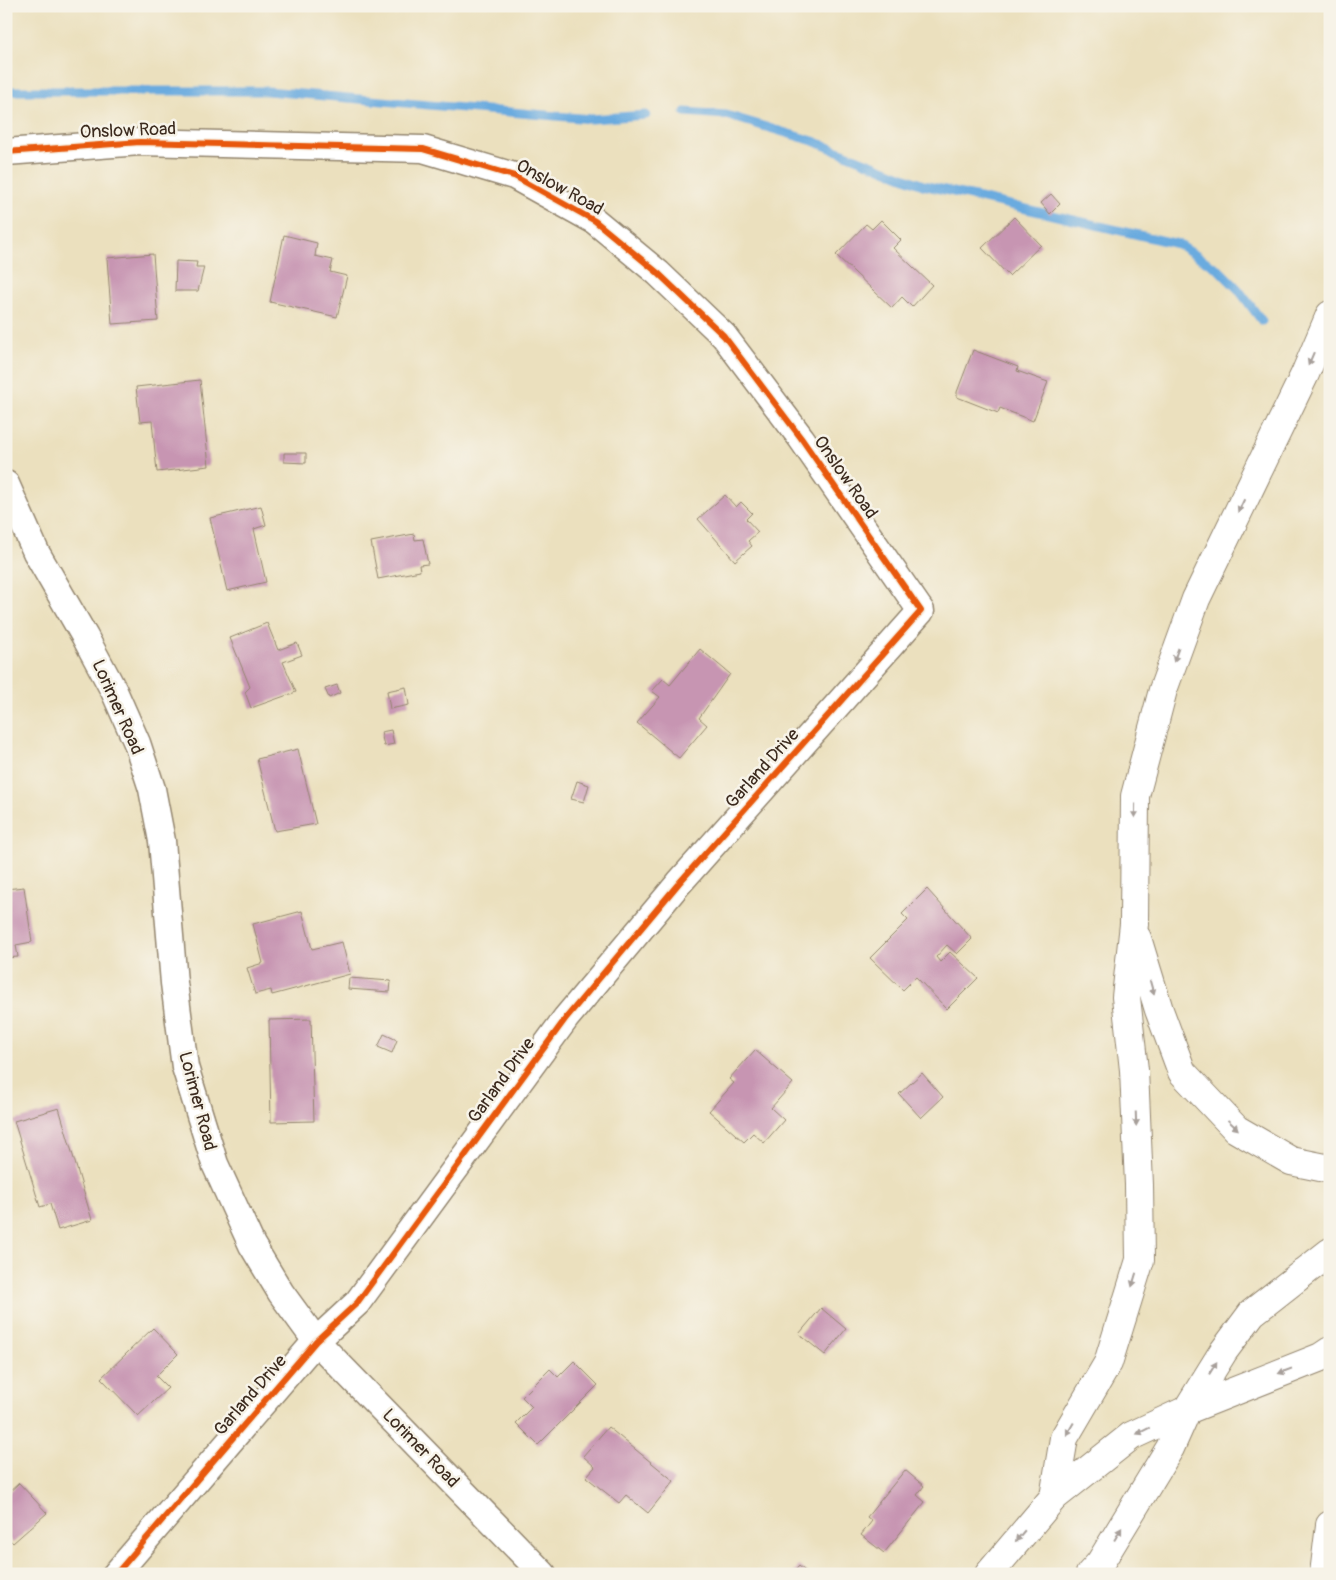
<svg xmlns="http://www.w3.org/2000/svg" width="1336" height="1580" font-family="Pangolin,sans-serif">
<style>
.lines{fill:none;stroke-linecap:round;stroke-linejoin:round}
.stream{stroke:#6babdf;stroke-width:9}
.building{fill:#c795b2}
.street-casing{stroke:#93856e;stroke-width:29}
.primary-casing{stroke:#93856e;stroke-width:30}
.highway-casing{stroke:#93856e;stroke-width:30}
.street{stroke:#fff;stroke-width:26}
.primary{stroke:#fff;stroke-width:28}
.highway{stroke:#fff;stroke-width:28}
.cycleway-casing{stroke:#f7f3e8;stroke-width:9}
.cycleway{stroke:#e8590c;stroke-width:6}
.oneway{fill:#a79f9a}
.labels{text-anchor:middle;stroke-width:5;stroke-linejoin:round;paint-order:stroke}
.street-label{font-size:18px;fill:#3b2a1e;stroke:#f7f3e8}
</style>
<rect width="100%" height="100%" fill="#f7f3e8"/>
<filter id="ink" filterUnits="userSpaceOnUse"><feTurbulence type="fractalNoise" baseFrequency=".02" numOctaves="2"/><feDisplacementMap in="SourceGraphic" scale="10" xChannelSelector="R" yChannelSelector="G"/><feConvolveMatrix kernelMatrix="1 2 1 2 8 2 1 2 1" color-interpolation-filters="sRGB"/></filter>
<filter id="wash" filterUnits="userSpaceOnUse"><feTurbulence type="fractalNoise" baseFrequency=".0096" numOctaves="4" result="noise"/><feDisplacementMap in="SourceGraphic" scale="20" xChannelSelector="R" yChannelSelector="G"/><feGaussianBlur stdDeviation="1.12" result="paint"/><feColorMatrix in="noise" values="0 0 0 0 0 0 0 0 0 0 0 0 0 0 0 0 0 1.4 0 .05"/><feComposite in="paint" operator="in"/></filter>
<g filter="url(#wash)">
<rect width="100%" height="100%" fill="#ebe0be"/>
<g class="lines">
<g class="stream">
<polyline points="7,91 267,91 591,119 646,115"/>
<polyline points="685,112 726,115 813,141 923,185 1178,244 1218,269 1238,289 1262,321"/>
</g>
</g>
<g id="blocks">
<g class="building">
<polygon points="1051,194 1060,204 1050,214 1041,203"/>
<polygon points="1014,217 1041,245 1009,276 982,248"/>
<polygon points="881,220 901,240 893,248 932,285 912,307 902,297 892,308 836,255 866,224 872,229"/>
<polygon points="284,235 317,243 315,256 333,260 330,272 347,276 337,317 270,302"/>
<polygon points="153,254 158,321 112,324 107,258"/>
<polygon points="176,261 197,262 196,267 204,267 198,291 175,291"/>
<polygon points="973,350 1018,367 1017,371 1048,382 1033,421 1000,408 998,413 957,397 957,392"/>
<polygon points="200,380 209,466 157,472 152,421 140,422 136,387"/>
<polygon points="284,453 306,453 306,463 284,462"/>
<polygon points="725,495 736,507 741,502 752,513 746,519 758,532 748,541 752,546 735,561 698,519"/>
<polygon points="261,506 266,525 254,529 266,582 227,591 210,518"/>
<polygon points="414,534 415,540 423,539 428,564 419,565 420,571 378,579 371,542"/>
<polygon points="267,623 278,650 297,643 302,655 283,662 296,692 251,708 245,692 250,687 230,638"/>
<polygon points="700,649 730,674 699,718 707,725 679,758 637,723 660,697 652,691 663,679 670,685"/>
<polygon points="337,685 340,693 329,698 325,689"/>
<polygon points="406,687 409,705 390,709 387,691"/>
<polygon points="391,730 394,744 384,746 381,732"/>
<polygon points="298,749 316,824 275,831 257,759"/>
<polygon points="577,781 589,785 584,802 571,799"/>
<polygon points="24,887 32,942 16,945 18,957 6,958 6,889"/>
<polygon points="927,889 972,939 957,954 947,945 936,957 940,962 950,952 978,978 947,1009 916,977 903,990 870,958 908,920 902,914"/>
<polygon points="302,911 312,949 342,942 350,974 272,995 271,990 255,994 247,968 263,963 253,924"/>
<polygon points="349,978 391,981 390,992 348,989"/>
<polygon points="311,1019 314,1121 271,1122 269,1020"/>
<polygon points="384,1034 397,1040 392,1053 378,1047"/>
<polygon points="755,1050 793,1083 771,1108 784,1120 764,1143 753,1133 744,1142 709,1111 734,1083 729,1079"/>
<polygon points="922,1073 943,1097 921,1118 899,1094"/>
<polygon points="59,1108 92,1220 58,1230 50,1204 40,1207 14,1121"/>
<polygon points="821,1308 846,1329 825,1355 799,1334"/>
<polygon points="153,1328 178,1354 156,1376 168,1388 138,1416 101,1378"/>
<polygon points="574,1361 598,1385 538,1445 516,1423 532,1407 522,1397 550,1369 558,1377"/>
<polygon points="608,1427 674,1481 648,1513 626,1495 619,1503 586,1477 595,1467 583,1456"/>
<polygon points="905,1470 924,1486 917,1495 925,1502 884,1553 861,1535 872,1521 867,1517"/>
<polygon points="19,1483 47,1513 13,1543 6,1536 6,1495"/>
<polygon points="799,1566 809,1574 792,1574"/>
</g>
</g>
</g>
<g filter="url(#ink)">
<use href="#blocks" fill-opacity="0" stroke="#93856e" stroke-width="1"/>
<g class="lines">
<g class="street-casing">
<g id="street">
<polyline points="6,152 140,142 423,149 514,176 595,221 658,273 724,336 801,438 921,611 679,883 566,1018 357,1303 316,1341 116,1574"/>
<polyline points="6,484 36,552 85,637 114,691 137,743 152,789 162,841 174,983 185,1067 215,1164 252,1245 281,1293 316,1341 543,1574"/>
</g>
</g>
<g class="primary-casing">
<g id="primary">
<polyline points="989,1574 1054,1497 1131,1436 1187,1410 1321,1357 1330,1351"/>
<polyline points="1090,1574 1100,1563 1170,1448 1187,1410 1223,1352 1252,1313 1330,1252"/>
</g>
</g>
<g class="highway-casing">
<g id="highway">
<polyline points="1137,938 1159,1010 1182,1072 1236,1129 1291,1161 1330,1169"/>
<polyline points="1054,1497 1064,1438 1108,1363 1140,1260 1139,1185 1134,1070 1126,997 1134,924 1135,796 1163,690 1196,599 1305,374 1330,315"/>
<polyline points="1324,1574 1330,1525"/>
</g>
</g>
<use href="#street" class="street"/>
<use href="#primary" class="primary"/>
<use href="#highway" class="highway"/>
<g class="cycleway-casing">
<polyline id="cycleway" points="6,152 140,142 423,149 514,176 595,221 658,273 724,336 801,438 921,611 679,883 566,1018 357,1303 316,1341 116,1574"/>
</g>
<use href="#cycleway" class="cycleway"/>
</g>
<defs><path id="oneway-solid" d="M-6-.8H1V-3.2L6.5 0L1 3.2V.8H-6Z" transform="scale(1.25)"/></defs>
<g class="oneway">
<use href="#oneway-solid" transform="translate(1311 359) rotate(113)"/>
<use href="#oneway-solid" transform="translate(1241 506) rotate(116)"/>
<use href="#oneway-solid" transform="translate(1176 655) rotate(110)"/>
<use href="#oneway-solid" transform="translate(1135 811) rotate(91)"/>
<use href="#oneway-solid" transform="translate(1152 988) rotate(74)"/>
<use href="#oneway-solid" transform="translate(1136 1119) rotate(88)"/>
<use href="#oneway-solid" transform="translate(1233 1125) rotate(43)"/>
<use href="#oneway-solid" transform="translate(1134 1280) rotate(107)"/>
<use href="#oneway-solid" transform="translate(1213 1368) rotate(-58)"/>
<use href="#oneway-solid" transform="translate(1285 1371) rotate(159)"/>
<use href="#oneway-solid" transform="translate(1070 1429) rotate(120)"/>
<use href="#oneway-solid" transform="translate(1143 1431) rotate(154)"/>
<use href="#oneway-solid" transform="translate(1118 1534) rotate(-59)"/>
<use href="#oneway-solid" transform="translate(1020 1536) rotate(130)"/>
</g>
</g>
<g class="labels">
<g class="street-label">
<text transform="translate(128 130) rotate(-2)" y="6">Onslow Road</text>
<text transform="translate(560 187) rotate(29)" y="6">Onslow Road</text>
<text transform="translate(846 477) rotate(55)" y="6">Onslow Road</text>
<text transform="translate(118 707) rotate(66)" y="6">Lorimer Road</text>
<text transform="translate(762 768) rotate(-48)" y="6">Garland Drive</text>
<text transform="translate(501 1080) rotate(-54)" y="6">Garland Drive</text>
<text transform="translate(198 1101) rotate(75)" y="6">Lorimer Road</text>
<text transform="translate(250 1395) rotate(-49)" y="6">Garland Drive</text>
<text transform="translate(421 1448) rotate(46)" y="6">Lorimer Road</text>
</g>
</g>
<rect width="1336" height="1580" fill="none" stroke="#f7f3e8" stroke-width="25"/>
</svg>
